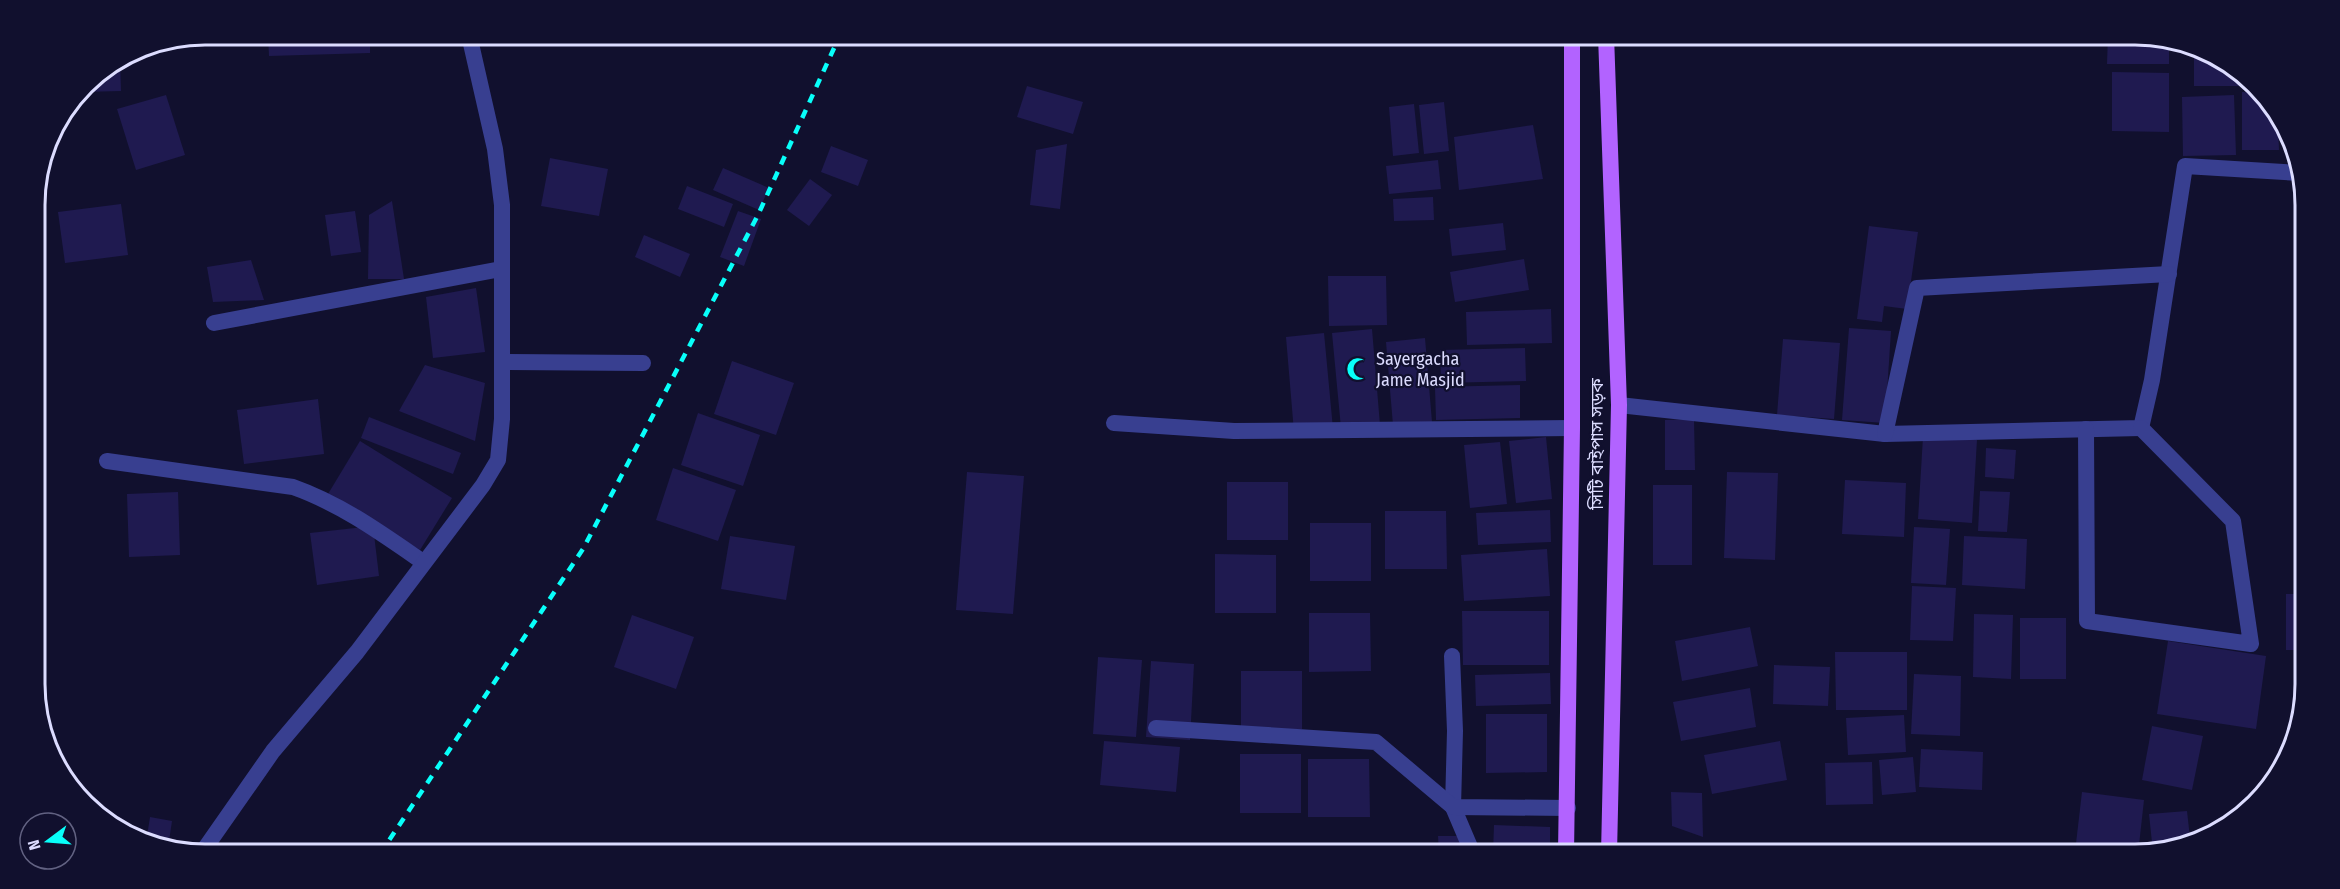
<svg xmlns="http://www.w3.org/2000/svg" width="2340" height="889" font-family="'Fira Sans Condensed','Noto Sans Bengali',sans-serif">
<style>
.building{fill:#1f1a50}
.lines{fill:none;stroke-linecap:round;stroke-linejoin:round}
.minor{stroke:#383f90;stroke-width:16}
.primary{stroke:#b263ff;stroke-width:16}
.rail{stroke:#08fffa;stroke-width:4.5;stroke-dasharray:9 8;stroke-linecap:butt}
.labels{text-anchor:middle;stroke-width:4.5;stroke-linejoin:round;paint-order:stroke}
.poi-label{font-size:18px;fill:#dcdcff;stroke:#11102e;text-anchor:start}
.street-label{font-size:18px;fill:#dcdcff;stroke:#11102e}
.rim{fill:none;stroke:#dcdcff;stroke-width:3}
</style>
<rect width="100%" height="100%" fill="#11102e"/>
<g class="building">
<polygon points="268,35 370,35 370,53 269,56"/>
<polygon points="2108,35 2135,35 2169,40 2169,64 2107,64"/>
<polygon points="2194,46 2243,79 2243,86 2194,86"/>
<polygon points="120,60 121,91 81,92 92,77"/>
<polygon points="2112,72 2169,73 2169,132 2112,131"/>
<polygon points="1027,86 1083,102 1073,134 1017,117"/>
<polygon points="2242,92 2263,93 2278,126 2279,150 2242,150"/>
<polygon points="166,95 185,155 136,170 117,109"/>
<polygon points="2234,95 2236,155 2183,156 2182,97"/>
<polygon points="1444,102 1449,151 1424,154 1419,105"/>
<polygon points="1414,104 1419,153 1393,156 1389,107"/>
<polygon points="1533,125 1543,179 1459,190 1454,137"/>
<polygon points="1067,144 1060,209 1030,205 1036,150"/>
<polygon points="831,146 868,160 858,186 821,172"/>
<polygon points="550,158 608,169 599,216 541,206"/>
<polygon points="1438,160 1441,189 1389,194 1386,166"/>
<polygon points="723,168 769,188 759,210 713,190"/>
<polygon points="810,179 832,195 809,226 787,210"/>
<polygon points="687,186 733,204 724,227 678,209"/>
<polygon points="1433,197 1434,220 1394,221 1393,199"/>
<polygon points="392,201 404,279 368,279 369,215"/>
<polygon points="121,204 128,255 65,263 58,212"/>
<polygon points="355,211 361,252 331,256 325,215"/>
<polygon points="738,211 761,219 744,266 720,257"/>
<polygon points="1503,223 1506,250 1452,256 1449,229"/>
<polygon points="1869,226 1918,232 1907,309 1884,306 1882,322 1857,319"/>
<polygon points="644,235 690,254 680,277 635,257"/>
<polygon points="1524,259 1529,290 1455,302 1450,272"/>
<polygon points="251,260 264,300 213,302 207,267"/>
<polygon points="1328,276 1386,276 1387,325 1329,326"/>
<polygon points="476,288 485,352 433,358 426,297"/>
<polygon points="1551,309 1552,343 1467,345 1466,312"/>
<polygon points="1849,328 1891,331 1885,423 1842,420"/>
<polygon points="1372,329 1380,425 1341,428 1332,333"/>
<polygon points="1324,333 1333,429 1294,432 1286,337"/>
<polygon points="1425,338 1433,434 1394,437 1386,342"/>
<polygon points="1783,339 1840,343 1834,419 1777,415"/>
<polygon points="1525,348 1526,381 1441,383 1440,350"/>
<polygon points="732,361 794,383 776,435 714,414"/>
<polygon points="425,365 485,383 475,441 399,411"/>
<polygon points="1520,385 1520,418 1436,420 1435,387"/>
<polygon points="318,399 324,454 244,464 237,410"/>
<polygon points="698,413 760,435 743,486 681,465"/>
<polygon points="369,417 461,453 453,474 361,438"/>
<polygon points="1694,419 1695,470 1665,470 1665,420"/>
<polygon points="1546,437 1552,499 1516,503 1509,441"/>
<polygon points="1923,437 1977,440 1972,523 1918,519"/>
<polygon points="360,441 452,498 420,550 328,494"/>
<polygon points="1500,442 1507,504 1470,508 1464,445"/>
<polygon points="1986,448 2016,450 2014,479 1985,477"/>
<polygon points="673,468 736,490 718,541 656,520"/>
<polygon points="967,472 1024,476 1013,614 956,610"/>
<polygon points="1727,472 1778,473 1775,560 1724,558"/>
<polygon points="1845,480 1906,483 1904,537 1842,534"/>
<rect x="1227" y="482" width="61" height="58"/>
<rect x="1653" y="485" width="39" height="80"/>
<polygon points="1980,491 2010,492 2007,532 1978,531"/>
<polygon points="178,492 180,555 129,557 127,494"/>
<polygon points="1550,510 1551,542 1478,545 1476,513"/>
<polygon points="1385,511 1446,511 1447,569 1385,569"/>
<rect x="1310" y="523" width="61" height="58"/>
<polygon points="373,526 379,576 317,585 310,533"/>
<polygon points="1914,527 1950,529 1946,585 1911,583"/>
<polygon points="730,536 795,546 786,600 721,589"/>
<polygon points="1964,536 2027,539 2025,589 1962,585"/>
<polygon points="1547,549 1550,596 1464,601 1461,555"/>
<polygon points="1215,554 1276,555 1276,613 1215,613"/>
<polygon points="1912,586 1956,588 1953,641 1910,640"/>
<rect x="2286" y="594" width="19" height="56"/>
<polygon points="1462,611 1549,611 1549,665 1463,665"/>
<polygon points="1309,613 1370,613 1371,671 1309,672"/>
<polygon points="1974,614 2013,615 2011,679 1973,677"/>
<polygon points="632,615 694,637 676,689 614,667"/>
<rect x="2020" y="618" width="46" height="61"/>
<polygon points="1750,627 1758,666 1682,681 1675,641"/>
<polygon points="2168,641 2266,656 2256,729 2157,714"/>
<polygon points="1835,652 1907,652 1907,710 1836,710"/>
<polygon points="1098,657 1142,660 1136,737 1093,734"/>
<polygon points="1151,661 1194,664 1190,740 1146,737"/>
<polygon points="1774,665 1830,667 1828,706 1773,704"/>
<rect x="1241" y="671" width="61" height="58"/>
<polygon points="1550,673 1551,704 1476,706 1475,675"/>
<polygon points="1914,674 1961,676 1960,736 1911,734"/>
<polygon points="1750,688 1756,727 1681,741 1673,702"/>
<polygon points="1486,714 1547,714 1547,772 1486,773"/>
<polygon points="1904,715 1906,752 1848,755 1846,718"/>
<polygon points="2152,726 2203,736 2192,790 2142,780"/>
<polygon points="1104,741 1180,747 1176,792 1100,785"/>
<polygon points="1780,741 1787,780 1712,794 1704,755"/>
<polygon points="1921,749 1983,752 1982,790 1919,787"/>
<rect x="1240" y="754" width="61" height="59"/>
<polygon points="1913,757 1916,792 1882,795 1879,760"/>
<polygon points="1308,759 1369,759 1370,817 1308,817"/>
<polygon points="1872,762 1873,804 1826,805 1825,763"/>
<polygon points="1671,792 1702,793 1703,837 1672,826"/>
<polygon points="2082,792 2144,800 2138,854 2075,852"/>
<polygon points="2187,811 2190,838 2153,852 2149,814"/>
<polygon points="150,817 172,821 168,848 146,843"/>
<polygon points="1494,825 1550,827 1550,854 1493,854"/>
<polygon points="1438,836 1472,836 1473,854 1439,854"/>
</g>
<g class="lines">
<g class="minor">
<polyline points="214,323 501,269"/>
<polyline points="502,362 643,363"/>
<polyline points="1619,405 1885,434 2141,428 2152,380 2185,166 2300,173"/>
<polyline points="1114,423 1234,431 1572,428"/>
<polyline points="2086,429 2087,621 2251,644 2233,521 2141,428"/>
<polyline points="1885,434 1917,288 2169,274"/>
<path d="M107,461L293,487C341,504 381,533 423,562"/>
<polyline points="1452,656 1455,731 1453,807 1473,854"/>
<polyline points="1156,728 1376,742 1453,807 1568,808"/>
<polyline points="201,854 273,751 357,652 483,485 498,460 502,419 502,205 495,149 469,35"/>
</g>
<g class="primary">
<polyline points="1606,35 1619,405 1609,854"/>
<polyline points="1566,854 1572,428 1572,35"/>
</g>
<polyline class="rail" points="380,854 583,549 758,215 840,35"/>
</g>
<defs>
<g id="mosque-bare" transform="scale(1.8)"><path d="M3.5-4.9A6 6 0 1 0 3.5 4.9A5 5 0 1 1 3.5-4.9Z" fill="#08fffa" stroke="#11102e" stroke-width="2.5" paint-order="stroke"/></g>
</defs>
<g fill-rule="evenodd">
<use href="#mosque-bare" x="1358" y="369"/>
</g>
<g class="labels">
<g class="poi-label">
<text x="1376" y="365">Sayergacha<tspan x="1376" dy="21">Jame Masjid</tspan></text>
</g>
<g class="street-label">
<text transform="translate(1597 444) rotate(-90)" y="6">সিটি বাইপাস সড়ক</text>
</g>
</g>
<path d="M0 0H2340V889H0ZM205 45H2135A160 160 0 0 1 2295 205V684A160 160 0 0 1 2135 844H205A160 160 0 0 1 45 684V205A160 160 0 0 1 205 45Z" fill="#11102e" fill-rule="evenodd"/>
<path class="rim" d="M205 45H2135A160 160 0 0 1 2295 205V684A160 160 0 0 1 2135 844H205A160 160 0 0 1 45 684V205A160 160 0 0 1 205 45Z"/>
<g transform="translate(48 841) rotate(254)"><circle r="28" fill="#11102e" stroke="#626282" stroke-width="1.5"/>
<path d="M0-4.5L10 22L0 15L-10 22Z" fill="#08fffa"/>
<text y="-9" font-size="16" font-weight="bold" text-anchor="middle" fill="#dcdcff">N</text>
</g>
</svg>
